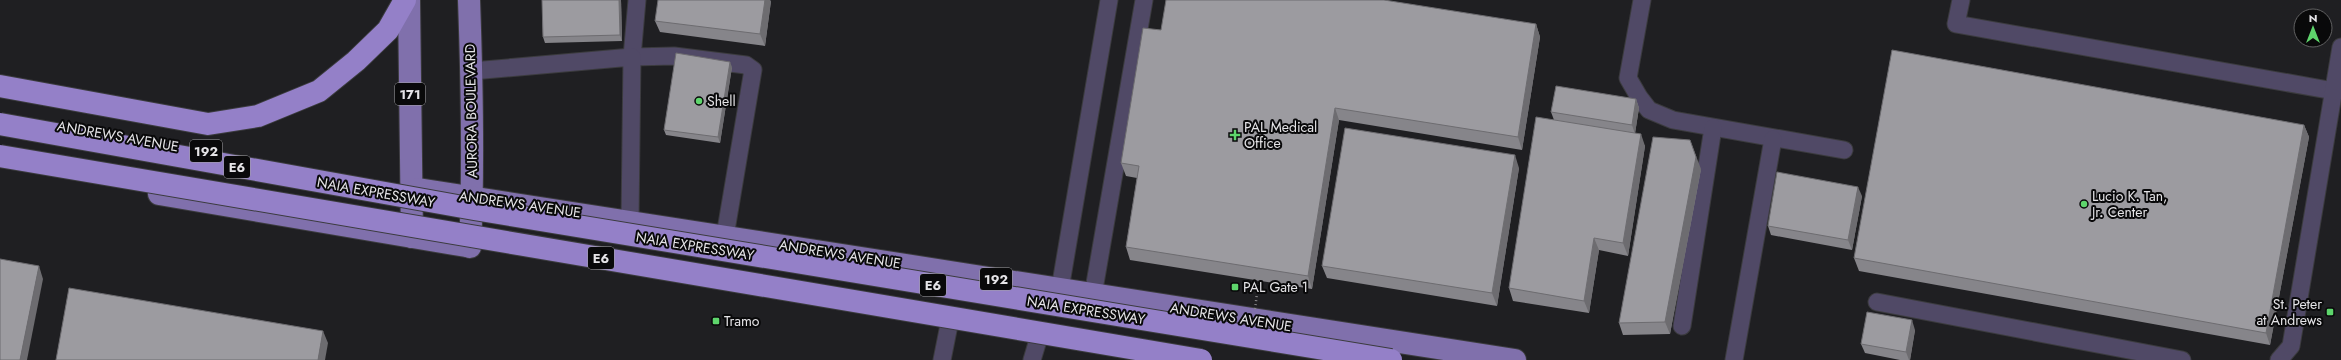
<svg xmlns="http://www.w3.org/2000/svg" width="2341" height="360" font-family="Jost,sans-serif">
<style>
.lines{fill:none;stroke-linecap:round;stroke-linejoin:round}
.lane-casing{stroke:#3b3b3e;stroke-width:19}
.primary-casing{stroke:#3b3b3e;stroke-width:24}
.highway-casing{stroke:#3b3b3e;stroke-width:24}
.path{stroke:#8c8b8e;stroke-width:2.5;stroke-dasharray:1 3;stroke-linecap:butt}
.lane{stroke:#504966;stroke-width:17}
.primary{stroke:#8070ac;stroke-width:22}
.highway{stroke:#9480c8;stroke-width:22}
.highway-bridge-casing{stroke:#3b3b3e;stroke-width:24;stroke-linecap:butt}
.path-bridge{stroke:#8c8b8e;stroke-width:2.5;stroke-dasharray:1 3;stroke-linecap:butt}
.highway-bridge{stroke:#9480c8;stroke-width:22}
.wall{fill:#86858a}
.shaded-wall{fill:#6d6c70}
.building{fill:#9c9ba0;stroke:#6d6c70}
.poi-dot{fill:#5ed56c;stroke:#09090a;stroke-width:1.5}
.labels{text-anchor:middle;stroke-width:4;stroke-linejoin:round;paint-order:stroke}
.shield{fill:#09090a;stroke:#a3a2a5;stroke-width:1}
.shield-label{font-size:13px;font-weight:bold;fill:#e5e4e7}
.poi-label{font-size:14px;fill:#e5e4e7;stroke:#09090a;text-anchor:start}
.street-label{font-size:14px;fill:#e5e4e7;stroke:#09090a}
</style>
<rect width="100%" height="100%" fill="#1f1f22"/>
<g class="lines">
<g class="lane-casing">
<g id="lane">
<polyline points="637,0 632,57 674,56 746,65 753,70 725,236"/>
<polyline points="1642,0 1628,78 1639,97 1649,110 1673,120 1844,150"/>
<polyline points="1961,0 1956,24 2334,91"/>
<polyline points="472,71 632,57 630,220"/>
<polyline points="1060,289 1109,0"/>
<polyline points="1093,295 1144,0"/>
<polyline points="1877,302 2182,360"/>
<polyline points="1682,326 1713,128"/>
<polyline points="942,360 949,325"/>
<polyline points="1032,360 1038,340"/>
<polyline points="1734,360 1773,139"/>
<polyline points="2279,360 2291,346 2341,47"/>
</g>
</g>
<g class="primary-casing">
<g id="primary">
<polyline points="409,0 412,237"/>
<path d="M469,0C472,82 474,164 470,247"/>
<path d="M418,189C784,243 1149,306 1515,360"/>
<polyline points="159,194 466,246"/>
</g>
</g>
<g class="highway-casing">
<polyline id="highway" points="0,86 208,124 258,116 319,91 356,61 388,30 405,0"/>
</g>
<polyline class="path" points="1246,290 1248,277"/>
<use href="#lane" class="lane"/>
<use href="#primary" class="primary"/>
<use href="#highway" class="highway"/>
<g class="highway-bridge-casing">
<g id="highway-bridge">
<polyline points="0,124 474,209 1391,360"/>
<polyline points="0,156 1201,360"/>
</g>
</g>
<polyline class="path-bridge" points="1255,309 1259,278"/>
<use href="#highway-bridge" class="highway-bridge"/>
</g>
<g class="wall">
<polygon points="542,0 621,0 622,41 545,43 543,37"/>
<polygon points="771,1 765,46 660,32 655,21"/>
<polygon points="1536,24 1540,37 1522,150 1339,120 1312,289 1130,260 1126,247 1137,178 1126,176 1121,163"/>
<polygon points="732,67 720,143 666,135 664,130"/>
<polygon points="1636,99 1639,108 1635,133 1645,146 1628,256 1599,250 1589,313 1513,301 1509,288 1554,120 1551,112"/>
<polygon points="2304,125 2309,137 2270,345 1859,271 1854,258"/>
<polygon points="1519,168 1497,306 1327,278 1322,266"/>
<polygon points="1701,169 1670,334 1623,335 1619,323"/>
<polygon points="1862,196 1852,250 1771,235 1768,226"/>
<polygon points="1915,330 1910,360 1900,360 1865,353 1861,344"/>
</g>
<g class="shaded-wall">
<polygon points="619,0 621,0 622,41 620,35"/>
<polygon points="765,0 770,0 771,1 765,46 760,34"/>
<polygon points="1536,24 1540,37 1522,150 1518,137"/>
<polygon points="730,62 732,67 720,143 718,137"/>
<polygon points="1636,99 1639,108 1635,134 1632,125"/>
<polygon points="1335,108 1339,120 1312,289 1308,276"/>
<polygon points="2304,125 2309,137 2270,345 2266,333"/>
<polygon points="1641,134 1645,146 1628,256 1623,243"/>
<polygon points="1690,140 1701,169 1670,334 1665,322"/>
<polygon points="1515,155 1519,168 1497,306 1492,293"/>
<polygon points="1858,187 1862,196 1852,250 1848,240"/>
<polygon points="1594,238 1599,250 1589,313 1584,301"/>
<polygon points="39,266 43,279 27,360 20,360"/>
<polygon points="1912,320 1915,330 1910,360 1909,360 1906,352"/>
<polygon points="323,331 328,343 325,360 318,360"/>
</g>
<g class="building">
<polygon points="542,0 619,0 620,35 543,37"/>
<polygon points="658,0 765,0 760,34 655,21"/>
<polygon points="1166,0 1384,0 1536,24 1518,137 1335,108 1308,276 1126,247 1139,166 1121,163 1143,28 1161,30"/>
<polygon points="1892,50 2304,125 2266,333 1854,258"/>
<polygon points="676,53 730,62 718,137 664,130"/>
<polygon points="1556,86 1636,99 1632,125 1551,112"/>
<polygon points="1536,117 1641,134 1623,243 1594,238 1584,301 1509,288"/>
<polygon points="1345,128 1515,155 1492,293 1322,266"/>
<polygon points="1653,137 1690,140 1696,157 1665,322 1619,323"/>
<polygon points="1777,172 1858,187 1848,240 1768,226"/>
<polygon points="0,259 39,266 20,360 0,360"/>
<polygon points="69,288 323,331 318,360 56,360"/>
<polygon points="1867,312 1912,320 1906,352 1861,344"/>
</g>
<g class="poi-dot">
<circle cx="699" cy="101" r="4"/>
<path d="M1233 129h4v4h4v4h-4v4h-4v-4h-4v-4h4z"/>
<circle cx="2084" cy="204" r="4"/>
<rect x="1231" y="283" width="8" height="8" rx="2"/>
<rect x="2326" y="308" width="8" height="8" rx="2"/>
<rect x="712" y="317" width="8" height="8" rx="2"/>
</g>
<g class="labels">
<g class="shield">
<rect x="395" y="83" width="30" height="22" rx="3"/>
<rect x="190" y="140" width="32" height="22" rx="3"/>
<rect x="224" y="156" width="26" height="22" rx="3"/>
<rect x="588" y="247" width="26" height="22" rx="3"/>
<rect x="980" y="268" width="32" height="22" rx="3"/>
<rect x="920" y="274" width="26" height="22" rx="3"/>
</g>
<g class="shield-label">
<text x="410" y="99">171</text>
<text x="206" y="156">192</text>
<text x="237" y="172">E6</text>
<text x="601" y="263">E6</text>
<text x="996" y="284">192</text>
<text x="933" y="290">E6</text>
</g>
<g class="poi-label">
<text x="707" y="106">Shell</text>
<text x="1244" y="132">PAL Medical<tspan x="1244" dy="16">Office</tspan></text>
<text x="2092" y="201">Lucio K. Tan,<tspan x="2092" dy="16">Jr. Center</tspan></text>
<text x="1243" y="292">PAL Gate 1</text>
<text x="2322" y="309" text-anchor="end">St. Peter<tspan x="2322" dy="16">at Andrews</tspan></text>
<text x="724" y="326">Tramo</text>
</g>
<g class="street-label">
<text transform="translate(471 111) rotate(-91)" y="5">AURORA BOULEVARD</text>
<text transform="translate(118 136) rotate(10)" y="5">ANDREWS AVENUE</text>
<text transform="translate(376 192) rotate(10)" y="5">NAIA EXPRESSWAY</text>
<text transform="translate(520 204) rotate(8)" y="5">ANDREWS AVENUE</text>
<text transform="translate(695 246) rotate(9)" y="5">NAIA EXPRESSWAY</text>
<text transform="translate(840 254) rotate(9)" y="5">ANDREWS AVENUE</text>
<text transform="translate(1086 310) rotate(9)" y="5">NAIA EXPRESSWAY</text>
<text transform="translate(1231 317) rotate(9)" y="5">ANDREWS AVENUE</text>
</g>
</g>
<g transform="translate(2313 28)"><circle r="19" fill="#09090a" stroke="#616162"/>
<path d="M0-3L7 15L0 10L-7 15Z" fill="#5ed56c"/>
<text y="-6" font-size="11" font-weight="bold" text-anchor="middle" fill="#e5e4e7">N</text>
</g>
</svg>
